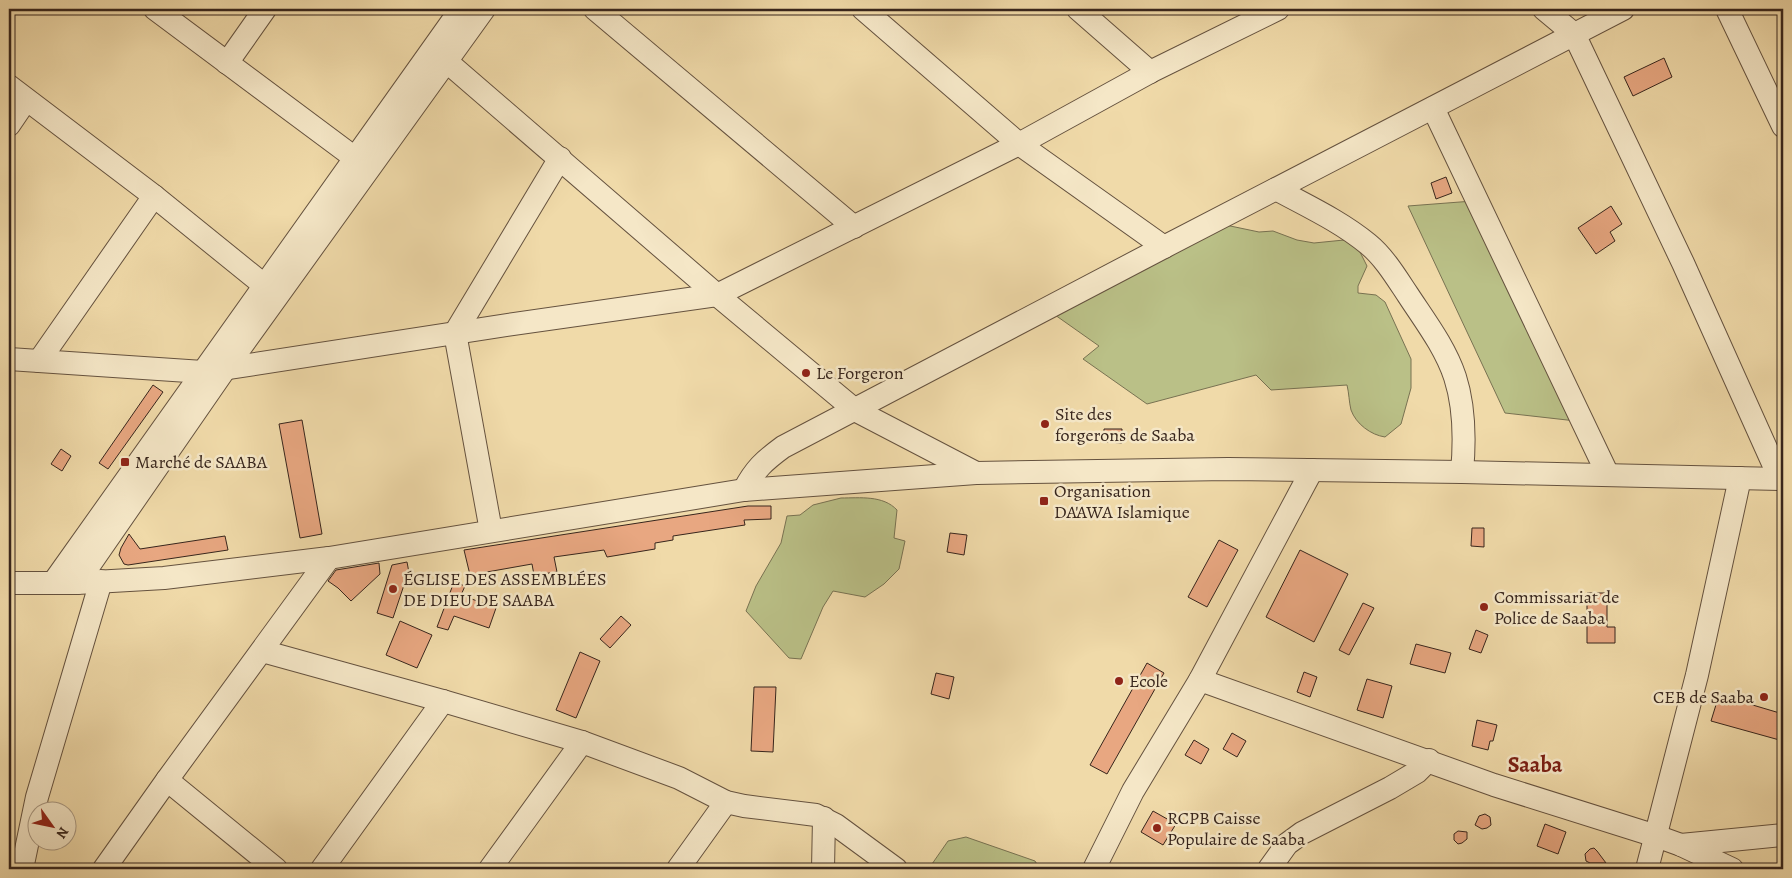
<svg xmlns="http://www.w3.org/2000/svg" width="1792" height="878" font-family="Alegreya,serif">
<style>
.green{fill:#bac087;stroke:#787252}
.building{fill:#e8a781;stroke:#37251c}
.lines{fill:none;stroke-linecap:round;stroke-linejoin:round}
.minor-casing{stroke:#65523f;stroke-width:24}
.minor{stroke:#f5e7c7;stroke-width:22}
.poi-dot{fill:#8f2418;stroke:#f5e7c7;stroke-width:2}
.labels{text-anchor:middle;stroke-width:5;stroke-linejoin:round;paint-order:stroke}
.poi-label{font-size:18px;fill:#37251c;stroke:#f5e7c7;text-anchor:start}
.district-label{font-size:22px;font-weight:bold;fill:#7a1f14;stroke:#f5e7c7}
</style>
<rect width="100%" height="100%" fill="#f0daa9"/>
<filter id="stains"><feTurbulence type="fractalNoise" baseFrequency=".004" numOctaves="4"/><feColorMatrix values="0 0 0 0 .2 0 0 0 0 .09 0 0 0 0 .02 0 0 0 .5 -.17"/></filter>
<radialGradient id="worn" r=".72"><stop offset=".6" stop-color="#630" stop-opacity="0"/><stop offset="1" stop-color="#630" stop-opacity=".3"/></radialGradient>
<g class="green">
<polygon points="1473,201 1576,421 1505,413 1408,206"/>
<path d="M1216,223L1259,232L1273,231L1297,240L1314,243L1344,240L1358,248L1367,266L1358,286V293L1376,295L1385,302L1411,359V388L1401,424L1385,437C1371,435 1356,424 1351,410C1349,402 1349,393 1347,385L1271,390L1256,375L1147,404L1083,359L1099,346L1048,310Z"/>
<path d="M841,498C860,498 883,495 897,510L894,538L905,541L899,569L884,584L865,597L833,591L823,607L801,659L789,658L746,611L756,586L781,543L787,516L800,515L813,505Z"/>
<polygon points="966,837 1035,861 1040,869 932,869 932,864 948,841"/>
</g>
<g class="building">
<polygon points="1664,58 1672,77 1633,96 1624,77"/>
<polygon points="1446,177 1452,193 1436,199 1431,183"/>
<polygon points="1611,206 1622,224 1610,232 1615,241 1596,254 1578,228"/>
<polygon points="153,385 163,392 108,469 99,463"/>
<polygon points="302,420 322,534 300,538 279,424"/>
<polygon points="1104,429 1122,429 1122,443 1104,442"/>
<polygon points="61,449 71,456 62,471 51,464"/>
<polygon points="748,506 771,506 771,519 744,520 745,525 673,536 673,540 655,543 655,549 607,557 604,550 554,557 557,572 534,575 532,564 470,575 464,550"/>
<polygon points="1472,528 1484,528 1484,547 1471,546"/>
<polygon points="950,533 967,535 964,555 947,552"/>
<polygon points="129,534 140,549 225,536 228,550 128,565 124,564 119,555 121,548"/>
<polygon points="1219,540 1238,550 1207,607 1188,597"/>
<polygon points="1300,550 1348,574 1314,642 1266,617"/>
<polygon points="407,562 410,578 406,579 393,618 377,613 392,565"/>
<polygon points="379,563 380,574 351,601 338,588 328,581 336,570"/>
<polygon points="454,582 465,586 461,595 496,608 489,628 454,616 448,630 437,627"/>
<polygon points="1587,593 1607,593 1607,627 1615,627 1615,643 1587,643"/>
<polygon points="1363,603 1374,608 1349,655 1339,650"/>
<polygon points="621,616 631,625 610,648 600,639"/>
<polygon points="400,621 432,635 417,668 386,655"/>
<polygon points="1476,630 1488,635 1481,653 1469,649"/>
<polygon points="1416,644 1451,653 1445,673 1410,664"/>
<polygon points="580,652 600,661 576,718 556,710"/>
<polygon points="1147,663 1164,673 1107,774 1090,765"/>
<polygon points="1304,672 1317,677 1310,697 1297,692"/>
<polygon points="936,673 954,677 949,699 931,694"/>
<polygon points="1367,679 1392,686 1383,718 1357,710"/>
<polygon points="754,687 776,687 773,752 751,751"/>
<polygon points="1719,695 1783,714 1783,741 1711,721"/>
<polygon points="1477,720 1497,725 1493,741 1490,741 1488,750 1472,746"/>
<polygon points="1232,733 1246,741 1237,757 1223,749"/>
<polygon points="1194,740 1209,749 1201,764 1185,755"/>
<polygon points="1153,811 1176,824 1163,845 1141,832"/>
<polygon points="1485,814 1490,817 1491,825 1487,828 1482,829 1475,825 1479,816"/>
<polygon points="1545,824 1566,832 1558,854 1537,846"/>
<polygon points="1458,831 1467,832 1467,839 1462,843 1458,844 1454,840 1454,834"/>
<polygon points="1594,848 1597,851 1606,863 1590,863 1586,861 1585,854 1590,849"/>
</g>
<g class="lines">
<g class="minor-casing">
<g id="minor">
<polyline points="155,9 355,158"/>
<polyline points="595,9 854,227"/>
<polyline points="863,9 1019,144 1164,247"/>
<polyline points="1078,9 1150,72"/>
<polyline points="1544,9 1574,34 1683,263 1780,479"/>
<polyline points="1727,9 1783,126"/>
<polyline points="446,61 717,295 855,410 976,473"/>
<polyline points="227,63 265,9"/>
<polyline points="9,86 154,196 275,294"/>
<polyline points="1433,108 1608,475"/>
<polyline points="9,125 26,100"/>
<path d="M1276,189C1307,206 1340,221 1368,244C1384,257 1396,277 1408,295C1425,321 1445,347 1455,377C1465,408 1465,440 1462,472"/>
<polyline points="9,359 203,372 507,325 717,295 1019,144 1150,72 1278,9"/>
<polyline points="39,361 154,196"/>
<path d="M744,490C755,469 764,461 783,447L1164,247L1623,9"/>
<polyline points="491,531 455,333 560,158"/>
<polyline points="9,583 77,583 164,578 329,558 744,490 976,473 1228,469 1462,472 1783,479"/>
<polyline points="53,583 461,9"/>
<polyline points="77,583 225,369 484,9"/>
<polyline points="262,651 443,701 582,742 679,778 726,802 744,806 816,815 836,825 896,869"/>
<polyline points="1200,680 1494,785 1656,836 1681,845 1732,869"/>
<polyline points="167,780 276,869"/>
<polyline points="1681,845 1783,835"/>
<polyline points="22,869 37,797 101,581"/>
<polyline points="104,869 167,780 329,558"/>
<polyline points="322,869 443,701"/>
<polyline points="490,869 582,742"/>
<polyline points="678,869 726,802"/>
<polyline points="823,869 824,818"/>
<polyline points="1094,869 1133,791 1200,680 1312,470"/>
<polyline points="1269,869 1287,844 1302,833 1390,788 1417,772 1429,760"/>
<polyline points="1647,869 1697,675 1740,478"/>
</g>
</g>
<use href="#minor" class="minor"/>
</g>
<g class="poi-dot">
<circle cx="806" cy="373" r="5"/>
<circle cx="1045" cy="424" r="5"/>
<rect x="120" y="457" width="10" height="10" rx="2.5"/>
<rect x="1039" y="496" width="10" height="10" rx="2.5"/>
<circle cx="393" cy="589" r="5"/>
<circle cx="1484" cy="607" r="5"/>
<circle cx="1119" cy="681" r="5"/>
<circle cx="1764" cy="697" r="5"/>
<circle cx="1157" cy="828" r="5"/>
</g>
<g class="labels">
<g class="poi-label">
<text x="816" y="379">Le Forgeron</text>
<text x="1055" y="420">Site des<tspan x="1055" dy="21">forgerons de Saaba</tspan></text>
<text x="135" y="468">Marché de SAABA</text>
<text x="1054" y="497">Organisation<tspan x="1054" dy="21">DA'AWA Islamique</tspan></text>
<text x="403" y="585">ÉGLISE DES ASSEMBLÉES<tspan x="403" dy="21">DE DIEU DE SAABA</tspan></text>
<text x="1494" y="603">Commissariat de<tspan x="1494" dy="21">Police de Saaba</tspan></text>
<text x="1129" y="687">Ecole</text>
<text x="1754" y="703" text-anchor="end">CEB de Saaba</text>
<text x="1167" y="824">RCPB Caisse<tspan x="1167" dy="21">Populaire de Saaba</tspan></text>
</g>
<g class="district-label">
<text x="1535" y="772">Saaba</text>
</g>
</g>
<rect width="1792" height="878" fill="none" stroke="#f0daa9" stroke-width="30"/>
<rect x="10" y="10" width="1772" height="858" fill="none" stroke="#37251c" stroke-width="2.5"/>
<rect x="15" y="15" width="1762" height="848" fill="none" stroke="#37251c"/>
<g transform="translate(52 826) rotate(123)"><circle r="24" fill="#f5e7c7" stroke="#a99983"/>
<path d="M0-4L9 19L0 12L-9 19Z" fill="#8f2418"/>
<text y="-8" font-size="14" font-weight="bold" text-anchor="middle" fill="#37251c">N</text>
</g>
<rect width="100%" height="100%" filter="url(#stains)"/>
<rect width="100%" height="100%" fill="url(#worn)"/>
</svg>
